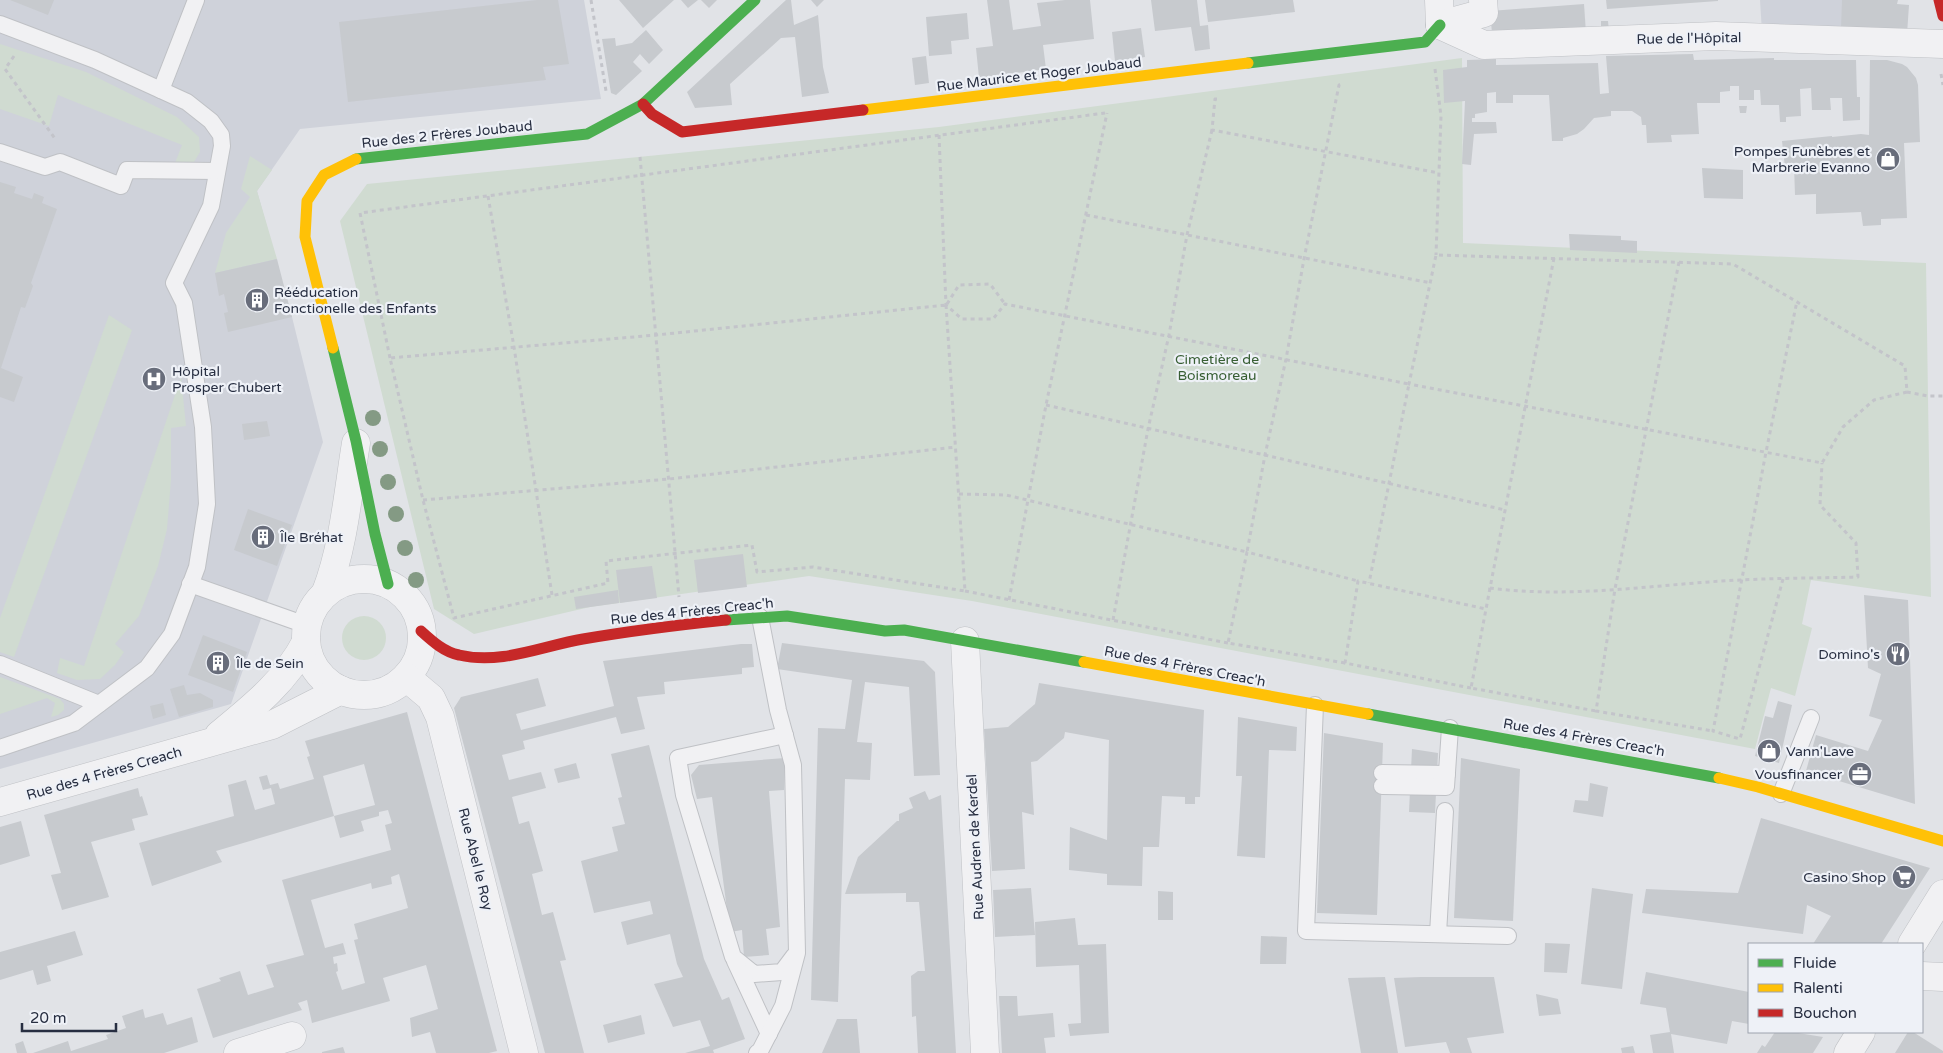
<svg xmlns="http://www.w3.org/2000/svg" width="1943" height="1053" font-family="'Varela Round',sans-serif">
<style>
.built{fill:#cfd2da}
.green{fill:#d0dbd1}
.building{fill:#c7cace;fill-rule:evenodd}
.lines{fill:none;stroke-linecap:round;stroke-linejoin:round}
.lane-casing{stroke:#bfc1c5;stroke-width:18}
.street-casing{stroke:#bfc1c5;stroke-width:29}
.path{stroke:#c3c4ca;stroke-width:3;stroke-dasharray:4 4;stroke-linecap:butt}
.lane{stroke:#f1f1f3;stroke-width:16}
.street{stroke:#f1f1f3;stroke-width:28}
.fast{stroke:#4caf50;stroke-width:11}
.slow{stroke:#ffc107;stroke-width:11}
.jam{stroke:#c62828;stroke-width:11}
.tree{fill:#849a84}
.labels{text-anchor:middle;stroke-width:4.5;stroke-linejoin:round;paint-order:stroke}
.street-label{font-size:14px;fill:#272e41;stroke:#eef1f7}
.poi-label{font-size:14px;fill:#272e41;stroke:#eef1f7;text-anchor:start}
.park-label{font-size:14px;fill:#375e33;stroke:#eef1f7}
</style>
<rect width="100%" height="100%" fill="#e1e3e7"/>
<g class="built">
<polygon points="0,0 584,0 601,99 300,129 257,191 292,317 323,442 231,704 0,769"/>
<polygon points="1760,0 1860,0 1858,30 1762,32"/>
</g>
<g class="green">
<polygon points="0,44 86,72 177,117 199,137 200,152 194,162 175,163 182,145 58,95 49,126 0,109"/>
<polygon points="1462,58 1463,243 1926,263 1931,597 1811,580 1802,624 1812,628 1795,696 1771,688 1755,749 972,601 809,576 590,607 474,634 434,609 340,221 367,184 939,127"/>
<polygon points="250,156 272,170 257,191 277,259 215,273 226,233 250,197 241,189"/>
<polygon points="109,315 132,330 14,657 0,652 0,618"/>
<polygon points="181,377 186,426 171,428 171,480 167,529 158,566 139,616 115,644 124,652 115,665 100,679 77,680 57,673 60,658 84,666"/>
<circle cx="364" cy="638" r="22"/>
<polygon points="0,677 60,699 64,704 64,710 58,715 51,717 55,703 47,698 0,714"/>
</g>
<g class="building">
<polygon points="10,0 54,0 48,15"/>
<polygon points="537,0 558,0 569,64 543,67 546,80 348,102 339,22"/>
<polygon points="619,0 674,0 643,28"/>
<polygon points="681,0 698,0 688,8"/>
<polygon points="701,0 717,0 709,8"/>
<polygon points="786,0 791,0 794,25 818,15 823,67 829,93 802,97 795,37 781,38 730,84 732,105 695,108 687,92"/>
<polygon points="811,0 824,0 817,7"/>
<polygon points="987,0 1009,0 1013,30 1041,26 1037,3 1065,0 1090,0 1094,39 1043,45 1046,69 979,78 976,48 993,46"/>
<polygon points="1151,0 1197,0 1200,26 1208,25 1210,49 1195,51 1191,27 1155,31"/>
<polygon points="1205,0 1293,0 1295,12 1208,22"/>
<polygon points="1606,0 1718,0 1718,1 1607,9"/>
<polygon points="1842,0 1898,0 1897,4 1909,5 1907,34 1841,29"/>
<polygon points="1584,4 1586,33 1492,33 1490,11"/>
<polygon points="967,13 969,39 951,41 952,54 929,56 926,17"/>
<polygon points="1601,21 1608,21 1609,32 1601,33"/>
<polygon points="1141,28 1145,57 1115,61 1112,32"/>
<polygon points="646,30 663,50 649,64 640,54 633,62 642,71 616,95 611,93 602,39 615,38 616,46 632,43"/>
<polygon points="1693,54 1694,60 1774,58 1774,60 1856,60 1857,97 1860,97 1860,120 1843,121 1842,98 1830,98 1831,110 1812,110 1811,88 1800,89 1801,116 1786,117 1786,122 1780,122 1779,105 1761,105 1760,90 1754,90 1754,100 1739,100 1739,86 1730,86 1730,91 1720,92 1720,103 1697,103 1699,134 1671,135 1672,142 1647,143 1646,125 1642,125 1641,117 1632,111 1611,111 1611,116 1594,118 1584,129 1577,134 1563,138 1563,141 1552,141 1549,95 1513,95 1513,103 1496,103 1496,92 1487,93 1487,112 1475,114 1475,118 1472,118 1472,122 1496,122 1497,133 1474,134 1471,165 1462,164 1465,101 1444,103 1443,70 1467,67 1467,60 1496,59 1496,65 1598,63 1600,94 1609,93 1606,56"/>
<polygon points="926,56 929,83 915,85 912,58"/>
<polygon points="1870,60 1887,60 1902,64 1907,67 1916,78 1918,85 1920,142 1904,143 1907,218 1881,219 1881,225 1863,226 1861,212 1816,214 1816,194 1795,195 1794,166 1785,167 1782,141 1832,136 1832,137 1861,134 1869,135"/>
<polygon points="1739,106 1747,106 1746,113 1740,113"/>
<polygon points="1702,168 1743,170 1743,199 1704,198"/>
<polygon points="0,182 16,187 14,193 32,199 34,193 44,197 42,203 57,209 31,283 33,286 25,308 21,307 1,368 23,377 14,402 0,397"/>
<polygon points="1569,234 1621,236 1621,240 1637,241 1637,253 1570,250"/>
<polygon points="277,259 292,317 228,332 224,313 228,312 224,294 219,296 215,273"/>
<polygon points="267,421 270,436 244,440 242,424"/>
<polygon points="248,509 292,525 277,566 234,550"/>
<polygon points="743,554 747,587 698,593 694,560"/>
<polygon points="652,566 657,598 620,603 616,570"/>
<polygon points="618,590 619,603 576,609 574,597"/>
<polygon points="1864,595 1908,600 1915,804 1806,771 1816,735 1868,751 1882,720 1869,716 1881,674 1868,668"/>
<polygon points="203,635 247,652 233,692 188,675"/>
<polygon points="782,643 924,661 935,672 940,775 914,776 909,687 865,682 857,742 872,743 870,780 845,779 838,1002 811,1000 818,728 845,729 852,680 777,669"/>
<polygon points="741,644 752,644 754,667 742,668 742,674 664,682 665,694 637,697 645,729 621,734 616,717 523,741 525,749 502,755 509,780 541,772 546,788 512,797 519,824 529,821 543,871 532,874 542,915 553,912 566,960 560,961 584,1053 545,1053 454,708 461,697 538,678 546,706 516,714 521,730 614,706 603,661"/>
<polygon points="1039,683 1204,710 1200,797 1195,797 1195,804 1185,804 1185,797 1162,796 1159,847 1143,847 1142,886 1107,885 1107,874 1069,870 1070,827 1107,840 1109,740 1065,732 1064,738 1037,761 1031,762 1034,815 1022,812 1025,869 992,871 984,729 1008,727 1035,704"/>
<polygon points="184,685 187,695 200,693 213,700 213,707 179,717 170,689"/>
<polygon points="1778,701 1792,705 1779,763 1755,756 1765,716 1773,718"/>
<polygon points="163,703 166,715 153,719 150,706"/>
<path d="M407,712L497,1051L489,1053H436L430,1032L412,1037L410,1018L438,1009L426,965L383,978L390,1001L312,1023L307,1000L298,1003L302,1010L213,1038L197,989L221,981L219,978L240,971L248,995L274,987L266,965L304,955L282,880L391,850L385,825L392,823L388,810L379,812V816L361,821L364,831L340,838L334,816L375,805L364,764L323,776L334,816L216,851L222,862L152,886L139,843L234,816L228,785L246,780L255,810L275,804L271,788L263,790L259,777L267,775L270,785L278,783L280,789L314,779L307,757L310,756L305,741ZM399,874L408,908L354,924L358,939L354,940L365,983L342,990L336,972L338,971L337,963L334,964L333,957L346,954L343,943L325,948L311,900L371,883L372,889L392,884L391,877Z"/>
<polygon points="1238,717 1297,727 1296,751 1269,750 1265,858 1237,856 1242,776 1236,776"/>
<polygon points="1324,733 1383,743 1377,915 1317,913"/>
<polygon points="649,745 704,959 722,1000 729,997 745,1039 713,1050 714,1053 685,1053 710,1046 700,1020 673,1027 654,984 683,977 677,964 670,934 627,945 621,922 653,914 650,901 594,913 581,861 618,851 612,827 625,824 618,798 622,797 611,754"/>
<polygon points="1412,749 1438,753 1435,813 1409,812"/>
<polygon points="785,758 784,790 769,791 780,927 766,929 769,955 744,957 742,930 730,932 712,797 697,799 691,775 699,765"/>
<polygon points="1461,758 1520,769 1513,921 1454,918"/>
<polygon points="576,763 580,778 558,783 554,769"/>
<polygon points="1590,783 1608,787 1603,817 1573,812 1575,800 1588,801"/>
<polygon points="138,788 140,797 142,796 148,815 132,819 135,830 91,842 109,897 62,910 51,875 61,873 44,815"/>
<polygon points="925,791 929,800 941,795 956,1053 918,1053 916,1016 912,1017 911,976 918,971 925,971 919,902 906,902 906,893 845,894 858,857 897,821 899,821 899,814 913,808 909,798"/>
<polygon points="1761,818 1930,868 1881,944 1813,944 1831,916 1807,905 1803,934 1642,913 1646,889 1738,893"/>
<polygon points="21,821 30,856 0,865 0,827"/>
<polygon points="1031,888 1035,935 995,937 993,890"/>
<polygon points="1592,888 1633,894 1622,989 1581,984"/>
<polygon points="1158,891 1173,892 1173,920 1158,920"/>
<polygon points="1075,918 1078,945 1106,944 1109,1033 1070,1036 1068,1024 1081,1023 1079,965 1036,967 1035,922"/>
<polygon points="75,931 83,955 47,966 51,981 37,985 33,970 0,980 0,952"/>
<polygon points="1261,936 1287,937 1286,964 1260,964"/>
<polygon points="1545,943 1570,944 1567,973 1544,972"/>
<polygon points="1646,972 1749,992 1749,1024 1732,1021 1727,1044 1671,1034 1674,1053 1653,1053 1650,1035 1670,1032 1666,1008 1640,1004"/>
<polygon points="1385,977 1398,1053 1361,1053 1348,978"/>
<polygon points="1421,977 1494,977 1504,1033 1467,1038 1472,1053 1450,1053 1446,1042 1405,1047 1394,978"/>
<polygon points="1536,994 1558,999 1561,1014 1539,1016"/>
<polygon points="999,996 1017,996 1018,1016 1053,1013 1055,1037 1044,1038 1046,1053 1002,1053"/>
<polygon points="143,1009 145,1018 163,1013 167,1025 192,1017 198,1042 164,1053 33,1053 68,1041 71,1051 108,1039 106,1035 126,1028 122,1016"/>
<polygon points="641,1015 645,1034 608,1043 603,1025"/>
<polygon points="837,1019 857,1019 860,1053 822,1053"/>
<polygon points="1775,1032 1792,1032 1823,1037 1813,1053 1757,1053 1762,1045 1765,1047"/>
<polygon points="1908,1032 1913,1032 1943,1051 1943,1053 1895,1053"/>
<polygon points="23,1041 27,1053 17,1053 15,1044"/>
<polygon points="1633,1046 1635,1053 1622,1053 1621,1048"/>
<polygon points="343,1047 345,1053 322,1053 322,1052"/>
</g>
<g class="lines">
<g class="lane-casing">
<g id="lane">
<polyline points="0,24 95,60 187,102 211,121 221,135 222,146 211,206 174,283 184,303 203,427 207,504 197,567 172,634 147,668 74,723 0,748"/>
<polyline points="161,90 196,0"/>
<polyline points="0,152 45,167 60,162 121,186 127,170 217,171"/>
<polyline points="190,584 306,625"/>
<polyline points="0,664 99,704"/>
<polyline points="1315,705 1306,931 1508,936"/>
<polyline points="785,735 678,758 684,795 733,957 754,974 782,972 794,956"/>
<polyline points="1382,773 1447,774"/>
<polyline points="1382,786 1446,787 1450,728"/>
<polyline points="1781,794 1811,718"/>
<polyline points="1438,934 1445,811"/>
<polyline points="735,961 769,1034"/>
<polyline points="757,1053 760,1051 783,1006 797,953 793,765 778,710 760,617"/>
</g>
</g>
<g class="street-casing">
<g id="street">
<polyline points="1439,0 1440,25"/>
<polyline points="1440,25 1484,45 1716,36 1943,44"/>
<polyline points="1440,25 1484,13 1483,0"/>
<circle cx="364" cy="637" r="58"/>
<path d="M326,592C344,545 348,492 356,443"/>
<polyline points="965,641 985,1053"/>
<polyline points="406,677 431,698 440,717 524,1053"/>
<path d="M219,735C252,708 286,681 306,642"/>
<polyline points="0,802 272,725 341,690"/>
<polyline points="1912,944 1943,894"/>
<polyline points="1922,976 1943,977"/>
<polyline points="238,1053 292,1036"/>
<polyline points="1848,1053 1861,1032"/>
</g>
</g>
<g class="path">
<polyline points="591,0 606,91"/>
<polyline points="14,56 5,69 56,140"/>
<polyline points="1435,69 1441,116 1436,255"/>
<polyline points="1941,74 1943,85"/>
<polyline points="1217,99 1215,99 1212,130 1439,173"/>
<polyline points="939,135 946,305 962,319 993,319 1005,304 1409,384 1369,583"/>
<polyline points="640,157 679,597"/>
<polyline points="488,196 514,347 552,595"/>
<polyline points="1086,215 1431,283"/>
<path d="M1554,258L1490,588C1573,599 1658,584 1740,580C1780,578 1819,578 1858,577L1856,543L1820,505L1822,463"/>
<polyline points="1679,262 1615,589 1596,711 1713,731"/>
<polyline points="947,304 959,285 990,284 1005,304"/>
<polygon points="946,305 965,591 813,567 757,572 752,545 606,561 608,583 454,618 423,500 390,358 656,335"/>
<polyline points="390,358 360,213 1105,113"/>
<polyline points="1907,392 1874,400 1843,427 1822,463 1409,384 1436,255 1733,264 1905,366 1907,392 1928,396 1943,396"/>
<polyline points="1046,405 1505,510"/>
<polyline points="959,494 1006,495 1247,552 1265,455 1286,359 1304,259 1339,85 1343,84"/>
<polyline points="423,500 669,479 956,447"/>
<polyline points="1783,579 1740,739 1713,731 1766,452 1797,301"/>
<polyline points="1490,588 1471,688 1596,711"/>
<polyline points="965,591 1228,643"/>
<polyline points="1009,600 1046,405 1107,113"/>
<polyline points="1113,620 1148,429 1169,335 1187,235 1212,130"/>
<polyline points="1345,663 1228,643 1247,552 1358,581"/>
<polyline points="1471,688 1345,663 1358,581 1486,609"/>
</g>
<use href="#lane" class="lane"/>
<use href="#street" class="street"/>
<g class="fast">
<polyline points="1248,63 1425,42 1440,25"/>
<polyline points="356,159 587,134 643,104 755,0"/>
<polyline points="333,348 356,441 375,534 388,584"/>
<polyline points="726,620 787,616 885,631 904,630 1084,662"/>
<polyline points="1368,714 1719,778"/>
</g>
<g class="slow">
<polyline points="863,110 1248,63"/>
<polyline points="333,348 305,237 307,201 324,175 356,159"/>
<polyline points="1084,662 1368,714"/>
<polyline points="1719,778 1758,787 1943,841"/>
</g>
<g class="jam">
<polyline points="1939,0 1943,16"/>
<polyline points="643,104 652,114 682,132 863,110"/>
<path d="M421,631C432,641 444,652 459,655C501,665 542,646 583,639C630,631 678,625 726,620"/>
</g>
</g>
<g class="tree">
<circle cx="373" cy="418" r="8"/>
<circle cx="380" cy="449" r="8"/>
<circle cx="388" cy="482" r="8"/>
<circle cx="396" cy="514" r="8"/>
<circle cx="405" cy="548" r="8"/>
<circle cx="416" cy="580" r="8"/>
</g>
<defs>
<g id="shop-disc" transform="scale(1.25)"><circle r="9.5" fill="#686d7b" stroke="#eef1f7"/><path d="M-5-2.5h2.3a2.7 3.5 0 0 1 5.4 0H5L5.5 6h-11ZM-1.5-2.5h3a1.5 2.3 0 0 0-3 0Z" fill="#fff"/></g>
<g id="building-disc" transform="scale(1.25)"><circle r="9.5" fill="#686d7b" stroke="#eef1f7"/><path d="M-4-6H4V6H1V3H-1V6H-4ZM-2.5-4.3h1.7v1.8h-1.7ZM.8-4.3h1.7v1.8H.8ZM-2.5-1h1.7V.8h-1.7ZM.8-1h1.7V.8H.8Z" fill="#fff"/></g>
<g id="hospital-disc" transform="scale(1.25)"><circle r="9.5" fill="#686d7b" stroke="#eef1f7"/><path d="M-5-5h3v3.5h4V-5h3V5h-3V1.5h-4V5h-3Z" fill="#fff"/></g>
<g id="restaurant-disc" transform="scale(1.25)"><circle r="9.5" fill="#686d7b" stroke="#eef1f7"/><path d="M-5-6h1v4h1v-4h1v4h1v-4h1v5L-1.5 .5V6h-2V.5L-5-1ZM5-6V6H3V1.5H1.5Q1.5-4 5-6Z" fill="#fff"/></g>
<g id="office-disc" transform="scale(1.25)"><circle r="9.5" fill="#686d7b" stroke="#eef1f7"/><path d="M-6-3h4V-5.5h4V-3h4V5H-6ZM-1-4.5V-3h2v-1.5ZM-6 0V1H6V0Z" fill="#fff"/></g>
<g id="supermarket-disc" transform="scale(1.25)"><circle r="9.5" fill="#686d7b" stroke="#eef1f7"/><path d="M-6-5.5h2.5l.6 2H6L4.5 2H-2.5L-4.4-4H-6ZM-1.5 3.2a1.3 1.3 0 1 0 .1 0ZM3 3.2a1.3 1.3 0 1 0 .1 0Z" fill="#fff"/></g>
</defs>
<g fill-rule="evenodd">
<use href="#shop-disc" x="1888" y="159"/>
<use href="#building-disc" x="257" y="300"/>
<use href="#hospital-disc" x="154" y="379"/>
<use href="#building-disc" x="263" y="537"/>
<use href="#restaurant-disc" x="1898" y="654"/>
<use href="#building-disc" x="218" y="663"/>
<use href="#shop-disc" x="1769" y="751"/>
<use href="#office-disc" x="1860" y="774"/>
<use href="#supermarket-disc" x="1904" y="877"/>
</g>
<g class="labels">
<g class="street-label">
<text transform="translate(1689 38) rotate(-1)" y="5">Rue de l'Hôpital</text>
<text transform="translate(1039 74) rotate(-7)" y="5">Rue Maurice et Roger Joubaud</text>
<text transform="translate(447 134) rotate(-6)" y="5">Rue des 2 Frères Joubaud</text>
<text transform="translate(692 611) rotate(-6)" y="5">Rue des 4 Frères Creac'h</text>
<text transform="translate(1185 666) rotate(11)" y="5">Rue des 4 Frères Creac'h</text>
<text transform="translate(1584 737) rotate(10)" y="5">Rue des 4 Frères Creac'h</text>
<text transform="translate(104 773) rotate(-16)" y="5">Rue des 4 Frères Creach</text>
<text transform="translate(975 847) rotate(-93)" y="5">Rue Audren de Kerdel</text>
<text transform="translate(476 859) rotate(76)" y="5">Rue Abel le Roy</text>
</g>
<g class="poi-label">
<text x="1870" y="156" text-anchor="end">Pompes Funèbres et<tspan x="1870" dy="16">Marbrerie Evanno</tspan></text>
<text x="274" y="297">Rééducation<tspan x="274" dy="16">Fonctionelle des Enfants</tspan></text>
<text x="172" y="376">Hôpital<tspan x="172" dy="16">Prosper Chubert</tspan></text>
<text x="280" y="542">Île Bréhat</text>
<text x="1880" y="659" text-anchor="end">Domino's</text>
<text x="236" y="668">Île de Sein</text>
<text x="1786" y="756">Vann'Lave</text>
<text x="1842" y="779" text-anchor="end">Vousfinancer</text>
<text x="1886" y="882" text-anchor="end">Casino Shop</text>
</g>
<g class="park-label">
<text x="1217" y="364">Cimetière de<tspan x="1217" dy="16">Boismoreau</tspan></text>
</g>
</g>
<rect x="1748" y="943" width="175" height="90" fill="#eef1f7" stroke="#9ea3ae"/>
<rect x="1758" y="959" width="25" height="8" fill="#4caf50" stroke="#9ea3ae"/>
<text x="1793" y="968" font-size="15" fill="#272e41">Fluide</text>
<rect x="1758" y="984" width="25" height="8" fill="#ffc107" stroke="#9ea3ae"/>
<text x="1793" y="993" font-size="15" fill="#272e41">Ralenti</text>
<rect x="1758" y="1009" width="25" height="8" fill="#c62828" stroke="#9ea3ae"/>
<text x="1793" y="1018" font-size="15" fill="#272e41">Bouchon</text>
<path d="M22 1023v8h94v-8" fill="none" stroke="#272e41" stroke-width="2.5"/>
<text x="30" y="1023" font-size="15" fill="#272e41" stroke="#eef1f7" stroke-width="4" paint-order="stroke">20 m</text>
</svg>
